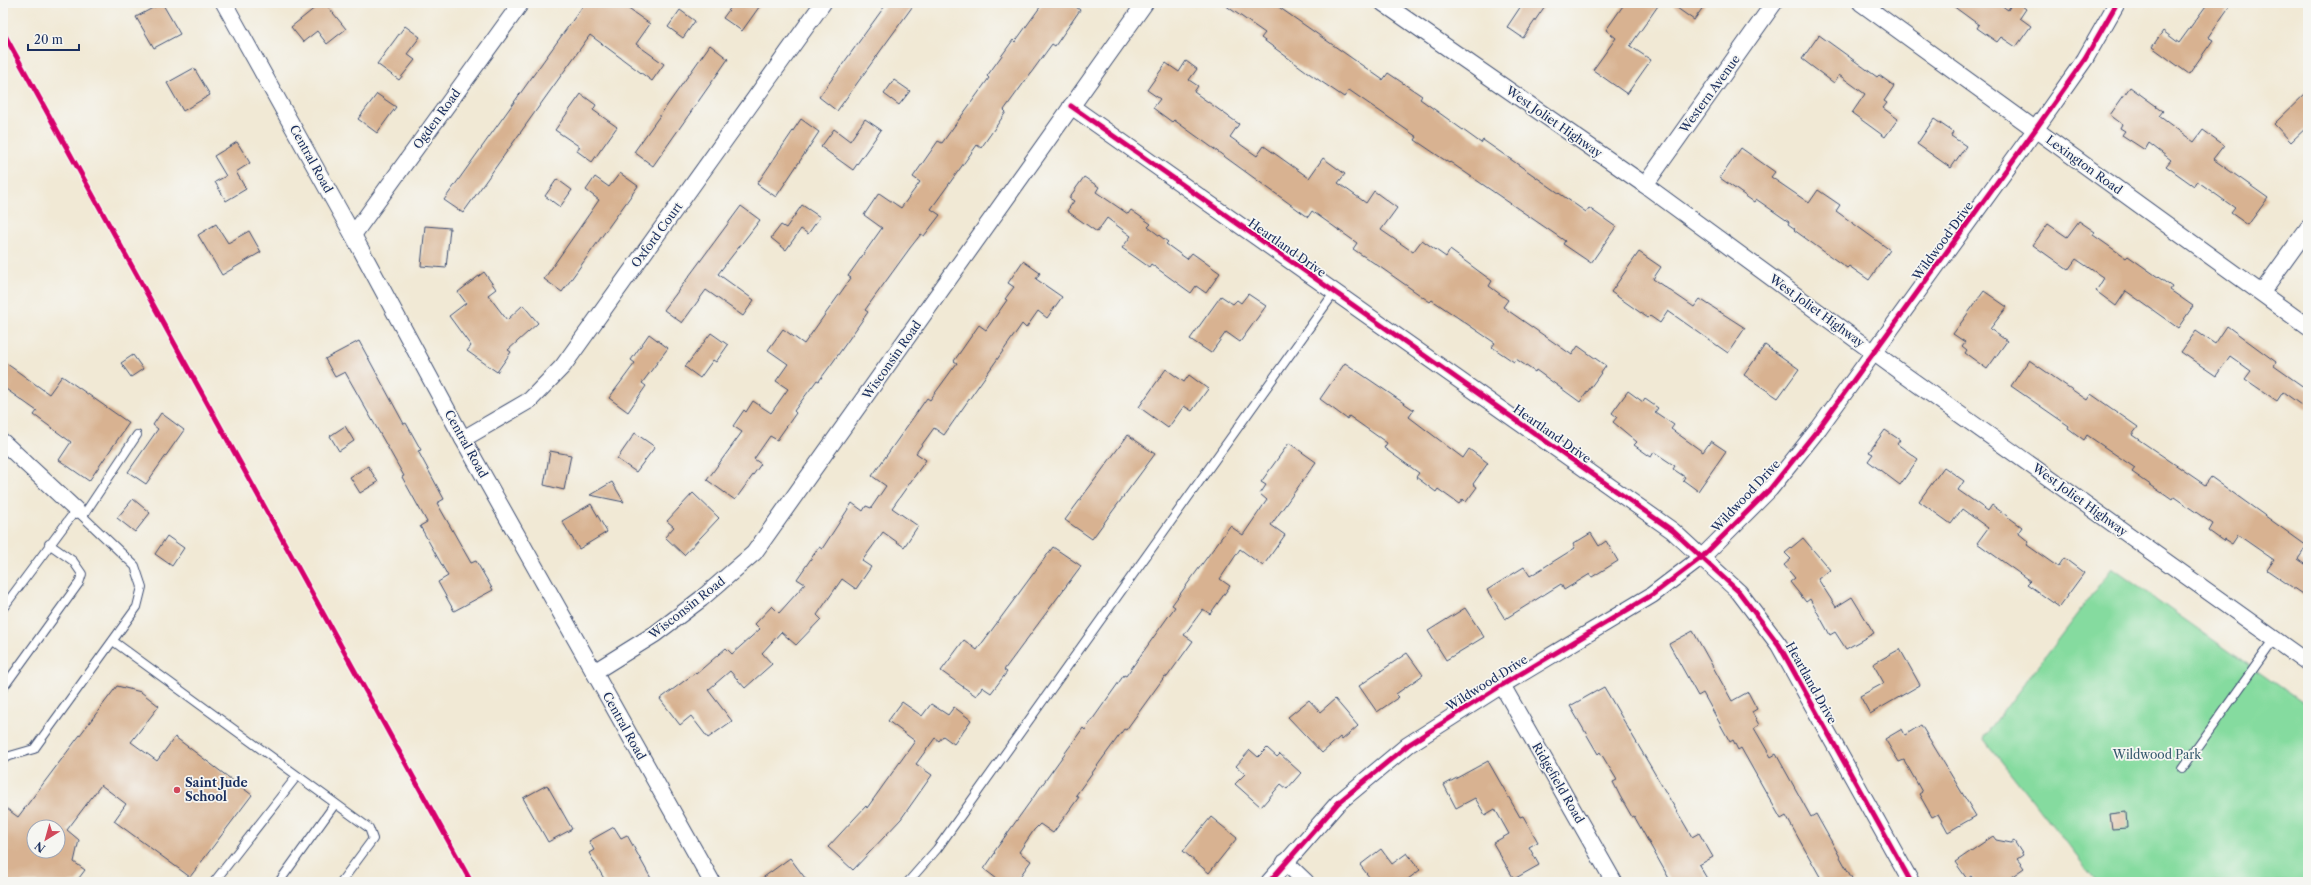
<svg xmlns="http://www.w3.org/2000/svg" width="2311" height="885" font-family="'Libre Caslon Text',serif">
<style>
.green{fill:#85db9f;stroke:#50857e}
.building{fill:#d8b291;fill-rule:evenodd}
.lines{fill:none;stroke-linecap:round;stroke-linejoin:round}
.service-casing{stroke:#3b4b70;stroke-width:10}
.minor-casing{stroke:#3b4b70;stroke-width:18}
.service{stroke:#fff;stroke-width:8}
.minor{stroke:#fff;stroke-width:16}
.cycleway-casing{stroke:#f6f6f2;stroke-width:8}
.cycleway{stroke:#d6006c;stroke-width:5}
.poi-dot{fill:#d1495b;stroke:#f6f6f2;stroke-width:1.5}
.labels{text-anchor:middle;stroke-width:3.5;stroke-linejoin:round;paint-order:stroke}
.street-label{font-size:12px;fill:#1b2f5e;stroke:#f6f6f2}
.park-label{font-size:12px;fill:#365a6e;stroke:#f6f6f2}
.poi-label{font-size:12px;font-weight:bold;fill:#1b2f5e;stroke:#f6f6f2;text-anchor:start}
</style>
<rect width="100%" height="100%" fill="#f6f6f2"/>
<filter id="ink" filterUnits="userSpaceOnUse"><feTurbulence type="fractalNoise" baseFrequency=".025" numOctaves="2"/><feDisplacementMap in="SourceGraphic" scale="8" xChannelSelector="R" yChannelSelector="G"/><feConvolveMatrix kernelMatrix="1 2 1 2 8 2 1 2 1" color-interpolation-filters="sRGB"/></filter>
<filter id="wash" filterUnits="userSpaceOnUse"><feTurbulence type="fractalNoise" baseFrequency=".012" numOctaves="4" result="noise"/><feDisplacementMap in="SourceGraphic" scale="16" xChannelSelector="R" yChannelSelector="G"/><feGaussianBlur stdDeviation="0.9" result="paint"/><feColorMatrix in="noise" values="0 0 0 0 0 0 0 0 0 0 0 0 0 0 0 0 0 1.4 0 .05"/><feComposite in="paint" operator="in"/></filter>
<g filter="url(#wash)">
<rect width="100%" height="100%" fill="#f1e9d5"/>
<polygon class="green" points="2112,568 2308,707 2308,882 2097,882 1983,738"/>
<g id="blocks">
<g class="building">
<polygon points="162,3 180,34 154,48 136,17"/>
<polygon points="321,3 325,3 346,29 327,44 317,31 303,42 291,27"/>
<polygon points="585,3 620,3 650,24 636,44 664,64 652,81 590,35 463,213 444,200"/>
<polygon points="734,3 762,3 742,31 723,18"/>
<polygon points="887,3 915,3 837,111 819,97"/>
<polygon points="1043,3 1071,3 1080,10 1055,46 1052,44 1004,110 1006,112 981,148 977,145 931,209 940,215 924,236 921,234 910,248 865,310 868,312 833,362 819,381 817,380 794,411 796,413 777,440 770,436 754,459 761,464 735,500 707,480 742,432 733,426 744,410 746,412 753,401 771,413 788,389 776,381 788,364 768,350 783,329 804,344 851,278 848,276 882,228 864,215 879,193 901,208 920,182 913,177 938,141 942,143 989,78 987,76 1013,40 1015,42"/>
<polygon points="1222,3 1273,3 1383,80 1388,73 1422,96 1420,99 1481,143 1483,140 1586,212 1589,208 1616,227 1591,263 1563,244 1565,241 1450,162 1449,163 1415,140 1417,137 1349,90 1344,97 1310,74 1261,38 1265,33"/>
<polygon points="1523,3 1547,3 1523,38 1507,27"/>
<polygon points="1625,3 1660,3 1630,46 1651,60 1627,94 1593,70 1616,38 1606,30"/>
<polygon points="1670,3 1706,3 1694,20"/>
<polygon points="1949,3 1998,3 2008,10 2012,3 2018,3 2026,9 2020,18 2031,26 2016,47 2001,37 1997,42 1977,28 1979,25"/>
<polygon points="2208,3 2232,3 2208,37 2213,40 2189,74 2152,47 2163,31 2179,43"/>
<polygon points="680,10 695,21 683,38 668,27"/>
<polygon points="405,26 420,37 407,54 415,60 399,80 377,64"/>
<polygon points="1819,35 1877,77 1879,75 1894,86 1884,101 1887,103 1883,108 1898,119 1885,137 1852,113 1865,94 1839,75 1834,83 1802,59"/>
<polygon points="710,45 728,59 653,166 634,152"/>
<polygon points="1186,61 1197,69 1189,80 1198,86 1194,92 1239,124 1230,137 1257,156 1264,146 1309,178 1323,158 1345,174 1338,183 1366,203 1374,191 1397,208 1381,230 1413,252 1422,240 1446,257 1450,250 1492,281 1489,286 1508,300 1503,307 1572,355 1578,346 1606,366 1580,402 1536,370 1535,372 1516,359 1514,362 1492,347 1495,343 1432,300 1430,302 1380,267 1353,249 1357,243 1312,211 1308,217 1174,120 1172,122 1153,108 1160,99 1147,90 1166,63 1179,72"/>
<polygon points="194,68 210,95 183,111 167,83"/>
<polygon points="894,80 910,91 899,105 884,94"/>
<polygon points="2130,87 2163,111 2159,116 2194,142 2203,130 2224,145 2213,159 2268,198 2248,225 2231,213 2235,208 2197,181 2194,186 2166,166 2171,160 2149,143 2145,150 2122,135 2125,131 2120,128 2122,124 2110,115"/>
<polygon points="2308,91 2308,126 2291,142 2274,124"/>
<polygon points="377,94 396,107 377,133 358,119"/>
<polygon points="581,94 596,105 593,110 617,127 592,162 577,151 580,147 555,130"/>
<polygon points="801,119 819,132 776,197 757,184"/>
<polygon points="865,119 881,130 853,170 821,147 834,129 850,141"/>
<polygon points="1934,119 1953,132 1951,136 1966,146 1951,168 1917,144"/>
<polygon points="237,142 250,163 236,172 246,189 226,201 215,182 226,176 214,156"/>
<polygon points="1741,148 1775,172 1771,177 1809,203 1818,190 1840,205 1836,211 1890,250 1869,280 1849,266 1847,268 1823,251 1794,230 1795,229 1788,224 1789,222 1756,199 1754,202 1720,178"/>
<polygon points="620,173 638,186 562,292 544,279 599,200 586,190 595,177 609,187"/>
<polygon points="1084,177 1099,187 1096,192 1128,214 1131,210 1151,224 1148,227 1168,242 1166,244 1187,259 1192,253 1220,273 1206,293 1196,286 1191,293 1151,264 1149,267 1122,248 1131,236 1107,218 1097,232 1067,211 1074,201 1069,198"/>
<polygon points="557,179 572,190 560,207 545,196"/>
<polygon points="802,205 820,217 808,234 801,229 786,250 771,238 781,225 786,228"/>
<polygon points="741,206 760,220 718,274 754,300 743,316 706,290 682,323 664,310"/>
<polygon points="2079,221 2095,232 2093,235 2126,258 2128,256 2155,275 2172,287 2170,290 2193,306 2178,328 2126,291 2116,306 2096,291 2104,278 2076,259 2068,270 2033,245 2048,224 2067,237"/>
<polygon points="216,224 228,243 249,231 261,252 222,275 198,235"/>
<polygon points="425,226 450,228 446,268 421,266"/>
<polygon points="1639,252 1661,267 1653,279 1694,307 1700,299 1745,328 1728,353 1668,311 1660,323 1650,316 1648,318 1611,292"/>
<polygon points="1023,261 1040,273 1036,279 1062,297 1047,318 1038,311 1026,328 1022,324 944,435 934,428 916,453 926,460 892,508 918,526 904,547 883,532 862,561 871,567 856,589 842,579 817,615 821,619 796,645 781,632 762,653 772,664 745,688 730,671 708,690 732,721 708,738 691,716 680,725 660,699 695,673 696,674 726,648 732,654 760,629 755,624 772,606 779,613 805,584 797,579 819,547 822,549 852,503 863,511 866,506 871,508 886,486 872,476 927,398 930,400 957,363 954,361 979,325 986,330 1007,300 1005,299 1014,287 1008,283"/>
<polygon points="484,272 496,289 488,295 507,320 523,305 538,323 508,350 511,352 497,372 467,351 471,346 449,316 466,303 458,292"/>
<polygon points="1984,291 2007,307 1990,329 2007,341 1987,369 1965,353 1967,350 1962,346 1965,342 1953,334"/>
<polygon points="1248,294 1266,306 1240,342 1226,332 1211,353 1190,339 1221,296 1233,304 1237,300 1241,303"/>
<polygon points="2227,326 2276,362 2274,366 2308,390 2308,410 2283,392 2277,401 2245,379 2251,371 2230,356 2216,376 2181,352 2196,331 2215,344"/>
<polygon points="711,333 728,345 716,362 713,360 700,378 685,367"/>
<polygon points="649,334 668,348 642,383 646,386 628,412 609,398 635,363 631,360"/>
<polygon points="359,341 404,424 406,423 421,450 418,451 444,499 437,503 471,563 476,561 493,590 454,611 438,582 448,576 420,526 427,522 402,477 404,476 345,372 335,377 325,359"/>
<polygon points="1765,345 1799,369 1778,398 1744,375"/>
<polygon points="133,355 143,369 131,377 121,363"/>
<polygon points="2029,360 2087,400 2091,394 2138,427 2132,435 2205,485 2211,477 2307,546 2298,559 2308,566 2308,598 2267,570 2274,560 2238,535 2232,544 2224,539 2223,541 2209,531 2213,524 2174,497 2172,500 2132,472 2135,468 2087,435 2084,440 2068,428 2069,426 2011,386"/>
<polygon points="3,361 49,394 62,376 129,423 89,481 59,460 71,442 34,415 37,411 3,387"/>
<polygon points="1345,363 1414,410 1409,417 1463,458 1469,449 1488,463 1473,484 1477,487 1466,502 1463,499 1459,504 1438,489 1436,492 1416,477 1419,473 1384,448 1387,443 1349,416 1347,419 1320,399"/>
<polygon points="1166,369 1184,382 1189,375 1208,389 1192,411 1184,406 1168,428 1139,407"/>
<polygon points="1628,391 1643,402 1645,399 1658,408 1655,412 1674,425 1671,429 1703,452 1711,441 1726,451 1698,491 1683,480 1685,477 1673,469 1675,466 1654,452 1651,457 1634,445 1637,442 1613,422 1617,417 1612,413"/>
<polygon points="161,413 184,430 146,484 128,472 158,429 153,425"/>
<polygon points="345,426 354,441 339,451 330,436"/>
<polygon points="1885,430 1900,440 1897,444 1918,459 1900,485 1868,461 1873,454 1869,452"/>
<polygon points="635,433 655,447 636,472 617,459"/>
<polygon points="1128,435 1155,454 1092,539 1065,520"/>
<polygon points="1289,443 1316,462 1271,525 1285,535 1263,566 1240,549 1220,579 1230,586 1210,614 1203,609 1184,635 1193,641 1167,677 1165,676 1126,730 1124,729 1076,795 1079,797 1053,833 1040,824 1034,830 1019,852 1031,861 1016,882 1001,882 984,869 995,853 994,852 1083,728 1085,730 1124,675 1126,676 1175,607 1172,605 1230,526 1243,535 1267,500 1260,494 1266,485 1261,482"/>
<polygon points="550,451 571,455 564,490 544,485"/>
<polygon points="368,466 378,482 360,493 350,477"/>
<polygon points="1944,467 1964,481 1958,490 1988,511 1992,505 2022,527 2018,533 2029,542 2027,545 2058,567 2064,558 2084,573 2059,607 2027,584 2030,581 1977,543 1988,528 1962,509 1951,524 1919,501"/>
<polygon points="612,482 624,502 590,495"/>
<polygon points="693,493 719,518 684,555 665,537 674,527 667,521"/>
<polygon points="133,499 150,513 135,532 117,518"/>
<polygon points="591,504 607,532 579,549 562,521"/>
<polygon points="1591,533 1599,546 1606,541 1618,561 1592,577 1590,574 1564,590 1561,584 1505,619 1487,590 1524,567 1530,576 1575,548 1573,544"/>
<polygon points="167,536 184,548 172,566 155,554"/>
<polygon points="1803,538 1830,570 1818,579 1836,607 1852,597 1874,633 1846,649 1835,632 1830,635 1810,599 1806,602 1790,582 1795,578 1784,565 1791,559 1785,553"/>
<polygon points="1053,547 1081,566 1004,670 1007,672 991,693 982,687 976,696 941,671 964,640 977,650"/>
<polygon points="1465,608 1484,637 1446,660 1428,631"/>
<polygon points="1693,631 1732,701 1748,692 1757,709 1752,712 1759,725 1754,728 1771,757 1776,754 1811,817 1816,814 1854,882 1823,882 1786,816 1781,819 1741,748 1738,750 1733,740 1730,742 1703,693 1698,696 1669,644"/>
<polygon points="1900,649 1920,685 1870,714 1860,696 1884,683 1873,664"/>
<polygon points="1407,653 1423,675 1396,694 1399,697 1377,712 1359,686"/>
<path d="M117,686L141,692L159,706L131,742L157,761L175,737L252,795L190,877L114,821L126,804L101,785L67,830L79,840L74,862L85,870L76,882H3V806L18,817ZM34,827H58V851H34Z"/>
<polygon points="1604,687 1692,837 1699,833 1713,857 1699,865 1709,882 1671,882 1634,816 1632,817 1620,796 1613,782 1617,780 1600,752 1598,754 1570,706"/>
<polygon points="1335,699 1358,726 1342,740 1340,737 1322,753 1288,717 1309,700 1320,712"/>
<polygon points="902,702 922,716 931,704 948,715 954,707 971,720 954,744 943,736 939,741 935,738 916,764 932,775 901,819 853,870 828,847 866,806 867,808 915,741 888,721"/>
<polygon points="1921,725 1976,816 1948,832 1938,814 1932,817 1919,794 1922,792 1904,760 1899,762 1885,739 1902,729 1905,735"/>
<polygon points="1267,748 1277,757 1280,754 1301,773 1287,789 1281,784 1261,807 1235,784 1245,774 1236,766 1250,750 1258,757"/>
<polygon points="1488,761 1520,817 1523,816 1538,842 1529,847 1539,865 1514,879 1493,843 1509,834 1495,809 1485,815 1475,798 1456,808 1444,785"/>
<polygon points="547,785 572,829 548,842 523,798"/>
<polygon points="2126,812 2127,828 2112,829 2110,814"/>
<polygon points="1211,817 1237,838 1209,873 1183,851"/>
<polygon points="614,827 621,838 627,835 653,882 606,882 589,853 594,850 589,841"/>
<polygon points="1993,836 1996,840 2011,843 2014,841 2023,855 2017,859 2024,868 2004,882 1976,882 1971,876 1967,879 1955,862"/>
<polygon points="1381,849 1392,864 1407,853 1420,870 1404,882 1373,882 1360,865"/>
<polygon points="790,858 808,882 757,882"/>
</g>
</g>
</g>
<g filter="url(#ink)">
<use href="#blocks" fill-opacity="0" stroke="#3b4b70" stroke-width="1"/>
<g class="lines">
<g class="service-casing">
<g id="service">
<polyline points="83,516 137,435"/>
<polyline points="3,608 76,510 135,566 142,587 137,607 34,749 3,758"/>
<polyline points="113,641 369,828 373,839 341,882"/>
<polyline points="3,688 79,583 82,574 73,561 49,544"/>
<polyline points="2182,769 2274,640"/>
<polyline points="214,882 297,776"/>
<polyline points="279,882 335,804"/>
<polyline points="908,882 937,849 1334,293"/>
</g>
</g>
<g class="minor-casing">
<g id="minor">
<polyline points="224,3 353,235 463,439 712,882"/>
<polyline points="1383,3 1645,185 1899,371 2308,663"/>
<polyline points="1861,3 2308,327"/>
<polyline points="1071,106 1673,531 1739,592 1779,645 1911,882"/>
<polyline points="1645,185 1774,3"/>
<polyline points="353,235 521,3"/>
<polyline points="2262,292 2308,228"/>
<polyline points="463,439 530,400 563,366 823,3"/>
<polyline points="3,442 76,510"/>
<polyline points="594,672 655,634 701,599 754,553 1145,3"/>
<polyline points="1502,685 1614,882"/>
<polyline points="1285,862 1306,882"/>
<polyline points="1269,882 1338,803 1408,745 1502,685 1652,595 1702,557 1770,489 1819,428 2035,130 2085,59 2117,3"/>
</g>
</g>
<use href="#service" class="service"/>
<use href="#minor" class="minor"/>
<g class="cycleway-casing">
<g id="cycleway">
<polyline points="3,32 471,882"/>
<polyline points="1071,106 1673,531 1739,592 1779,645 1911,882"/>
<polyline points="1269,882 1338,803 1408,745 1502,685 1652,595 1702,557 1770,489 1819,428 2035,130 2085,59 2117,3"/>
</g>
</g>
<use href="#cycleway" class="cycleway"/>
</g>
</g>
<circle class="poi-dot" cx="177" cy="790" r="4"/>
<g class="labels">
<g class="street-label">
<text transform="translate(1710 94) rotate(-54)" y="4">Western Avenue</text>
<text transform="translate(437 119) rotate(-54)" y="4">Ogden Road</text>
<text transform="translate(1554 122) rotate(35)" y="4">West Joliet Highway</text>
<text transform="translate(311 159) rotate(61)" y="4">Central Road</text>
<text transform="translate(2084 165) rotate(36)" y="4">Lexington Road</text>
<text transform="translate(657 235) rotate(-54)" y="4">Oxford Court</text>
<text transform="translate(1943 241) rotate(-54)" y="4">Wildwood Drive</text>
<text transform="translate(1287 248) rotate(35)" y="4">Heartland Drive</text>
<text transform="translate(1817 311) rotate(36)" y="4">West Joliet Highway</text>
<text transform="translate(892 360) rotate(-55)" y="4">Wisconsin Road</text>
<text transform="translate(1552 434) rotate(35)" y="4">Heartland Drive</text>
<text transform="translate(466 444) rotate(61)" y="4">Central Road</text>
<text transform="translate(1746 496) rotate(-47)" y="4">Wildwood Drive</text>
<text transform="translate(2080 500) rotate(36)" y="4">West Joliet Highway</text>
<text transform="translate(687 608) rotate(-38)" y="4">Wisconsin Road</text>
<text transform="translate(1487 683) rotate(-32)" y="4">Wildwood Drive</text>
<text transform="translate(1811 683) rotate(61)" y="4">Heartland Drive</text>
<text transform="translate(624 726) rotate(61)" y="4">Central Road</text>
<text transform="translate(1558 783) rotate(60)" y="4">Ridgefield Road</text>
</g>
<g class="park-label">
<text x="2157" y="759">Wildwood Park</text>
</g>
<g class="poi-label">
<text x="185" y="787">Saint Jude<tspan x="185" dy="14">School</tspan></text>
</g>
</g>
<rect width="2311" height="885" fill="none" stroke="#f6f6f2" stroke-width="16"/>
<g transform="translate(46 839) rotate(217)"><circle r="19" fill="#f6f6f2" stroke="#9ea6b7"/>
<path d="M0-3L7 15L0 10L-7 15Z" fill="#d1495b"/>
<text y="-6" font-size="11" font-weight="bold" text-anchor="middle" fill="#1b2f5e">N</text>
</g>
<path d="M28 44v6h51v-6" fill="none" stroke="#1b2f5e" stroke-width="2"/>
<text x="34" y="44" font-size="12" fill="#1b2f5e" stroke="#f6f6f2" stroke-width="3" paint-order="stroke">20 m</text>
</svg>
